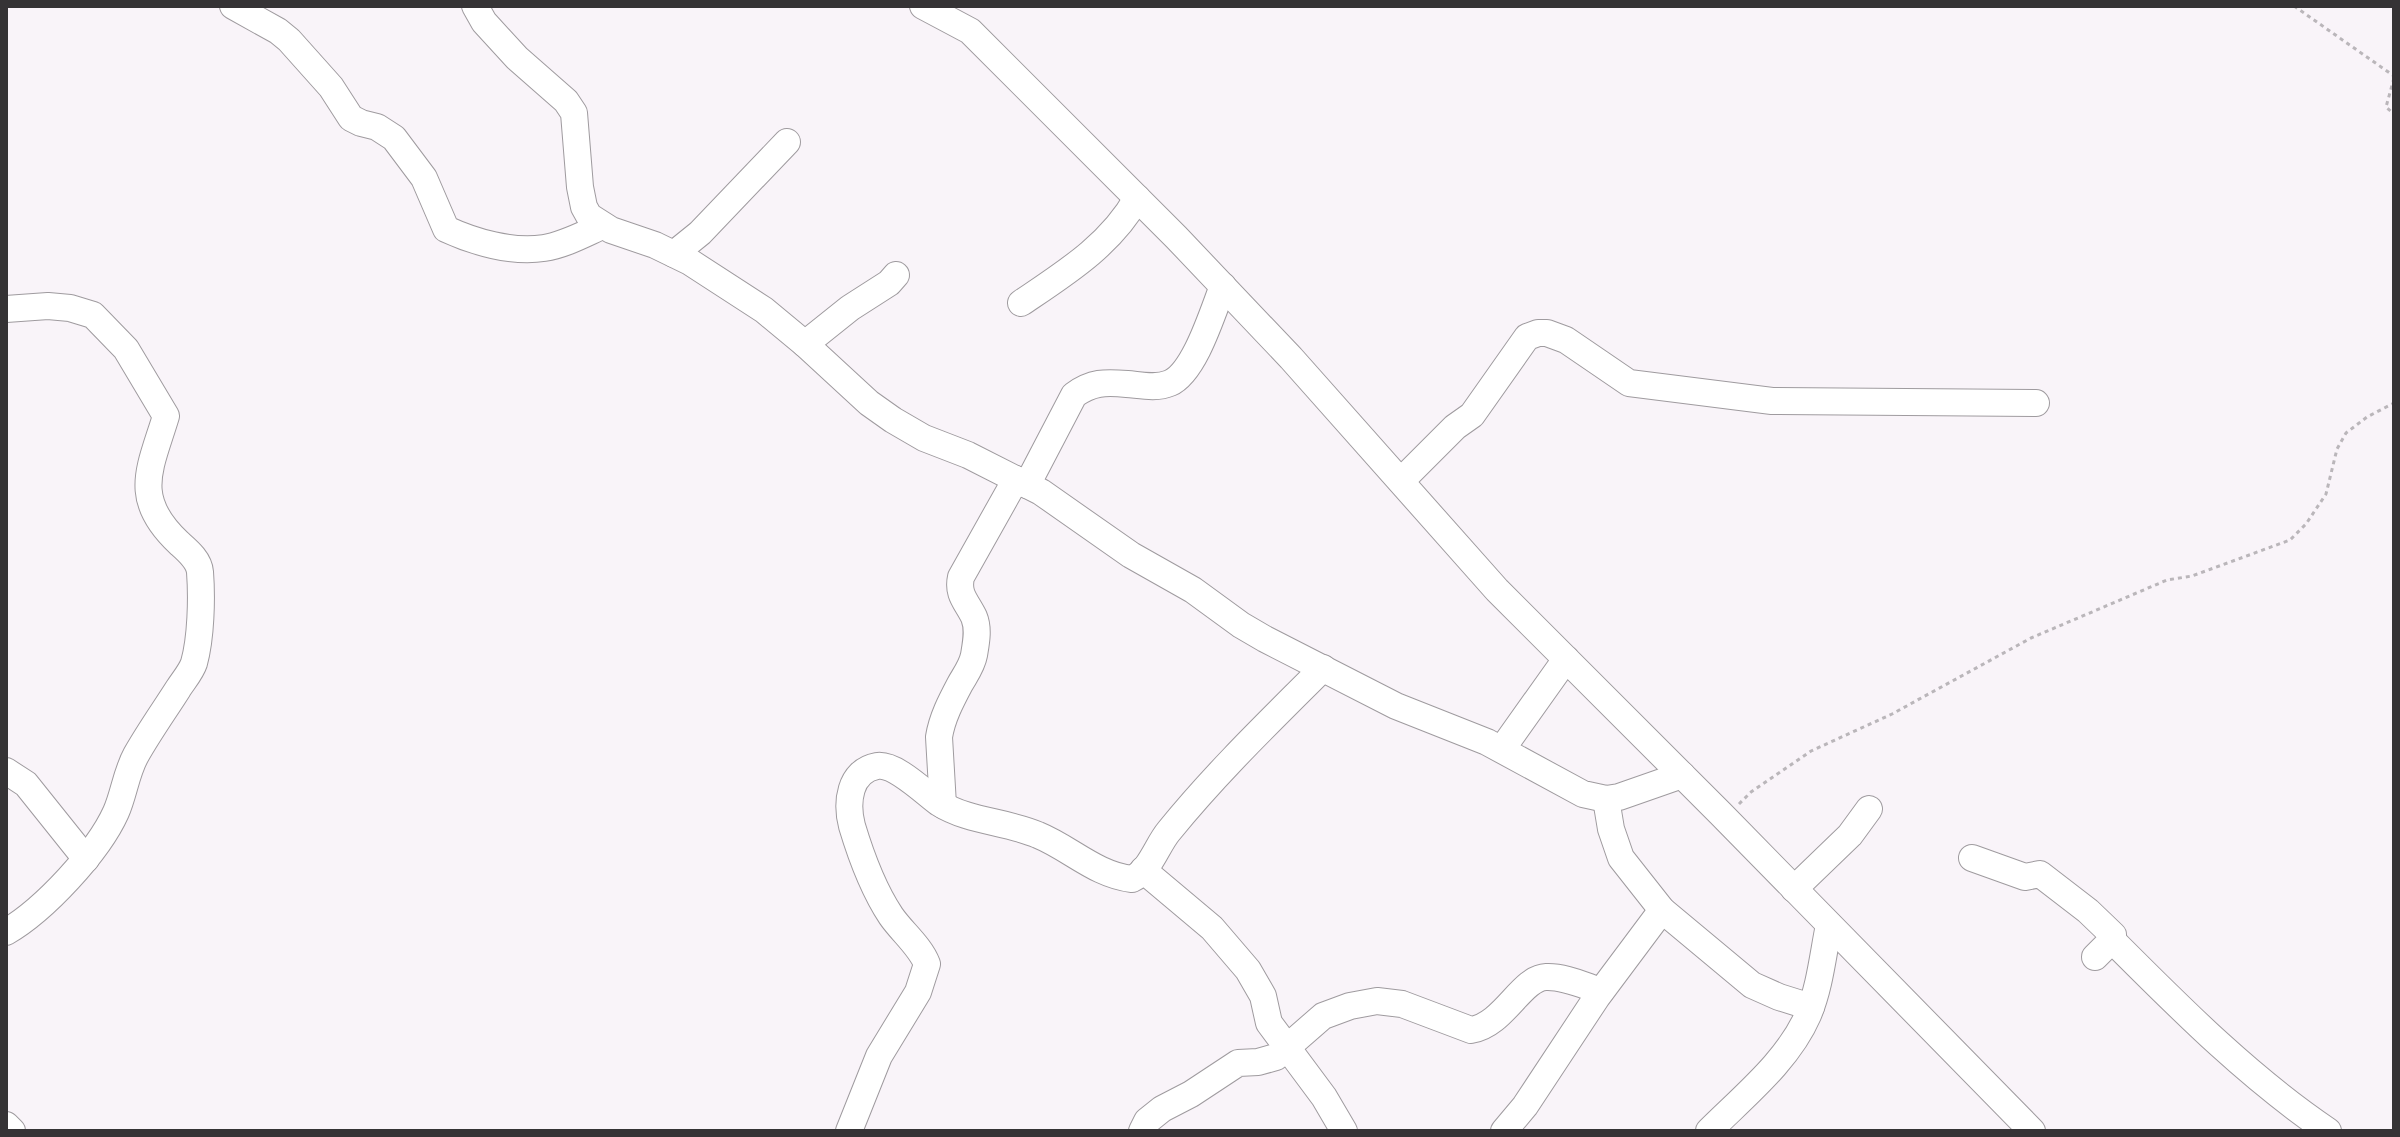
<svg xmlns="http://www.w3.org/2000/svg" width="2400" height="1137" font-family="'Noto Serif',serif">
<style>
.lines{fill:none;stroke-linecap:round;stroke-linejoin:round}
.minor-casing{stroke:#9f9b9f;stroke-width:28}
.path{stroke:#bab6ba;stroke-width:3;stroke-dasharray:4 4;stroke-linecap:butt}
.minor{stroke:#fff;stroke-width:26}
</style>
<rect width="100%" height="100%" fill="#f9f4f9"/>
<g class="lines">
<g class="minor-casing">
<g id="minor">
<path d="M233,6L278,31L289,40L331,87L351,118L361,123L377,127L394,138L424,178L446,229C474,242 512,253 544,248C564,245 584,234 602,226"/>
<polyline points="475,6 484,22 517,58 566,101 574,113 580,187 584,207 589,216 611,230 655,245 690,262 764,310 805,344 869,403 893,420 924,438 968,455 1041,492 1131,555 1193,590 1241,625 1265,639 1396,706 1487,742 1583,794 1606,799 1619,797 1682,775"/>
<polyline points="923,6 970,31 1176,237 1291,358 1497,590 1720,813 2032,1131"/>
<polyline points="674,254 700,233 787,142"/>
<path d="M1021,303C1064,274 1111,245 1137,198"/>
<path d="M6,309L48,306L70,308L93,315L126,349L166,416C150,469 131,498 179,543C188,551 199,560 200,572C202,598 201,638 194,663C191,672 183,681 178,689C164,711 149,732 136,755C126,773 124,794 116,812C98,852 44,910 6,932"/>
<polyline points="805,344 850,308 889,283 896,275"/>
<polyline points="1401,481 1455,427 1472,415 1527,337 1538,333 1547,333 1566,340 1629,383 1772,401 2036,403"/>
<path d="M1027,485L1074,395C1092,382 1105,382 1127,384C1140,385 1156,389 1170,383C1195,372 1213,311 1223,286"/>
<polyline points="1502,749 1566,659"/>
<polyline points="6,771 26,784 86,859"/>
<polyline points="1606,799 1611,829 1621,858 1662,910 1752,985 1779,997 1811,1007"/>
<path d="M943,805L939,737C942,718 951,701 960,684C965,675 972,666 974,655C976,643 979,629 974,617C967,602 957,595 961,577L1016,479"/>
<polyline points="1972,858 2025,877 2040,874 2088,911 2113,935 2112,940 2095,957"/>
<polyline points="1143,870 1212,928 1248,970 1263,996 1269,1023 1324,1097 1344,1131"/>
<polyline points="1794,889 1850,835 1869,809"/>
<path d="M2112,940C2180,1008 2248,1077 2328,1131"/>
<polyline points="6,1125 12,1131"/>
<path d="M849,1131L879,1056L918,992L927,964C920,946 902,932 891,916C873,889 861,856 852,826C846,803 849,771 877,766C895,763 925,793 939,803C969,822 1006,821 1038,835C1070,848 1096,875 1132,879C1150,871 1157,845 1169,831C1216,773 1271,720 1323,668"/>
<path d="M1142,1131L1147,1121L1162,1109L1191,1094L1238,1063L1258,1062L1276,1057L1323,1016L1350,1006L1377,1001L1402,1004L1471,1030C1504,1025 1521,978 1546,977C1564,976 1585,986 1601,991"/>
<polyline points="1504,1131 1525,1106 1597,997 1662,910"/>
<path d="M1709,1131C1744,1096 1788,1061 1808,1015C1820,987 1823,954 1829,925"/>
</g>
</g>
<g class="path">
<polyline points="2294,6 2394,76"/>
<polyline points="2394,78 2386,107 2394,114"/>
<polyline points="1739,804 1751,792 1811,751 1892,714 2031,638 2167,580 2192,576 2290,540 2306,524 2326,494 2337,449 2346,433 2367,417 2394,403"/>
</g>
<use href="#minor" class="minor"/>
</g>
<rect width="2400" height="1137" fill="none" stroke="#353335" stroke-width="16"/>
</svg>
